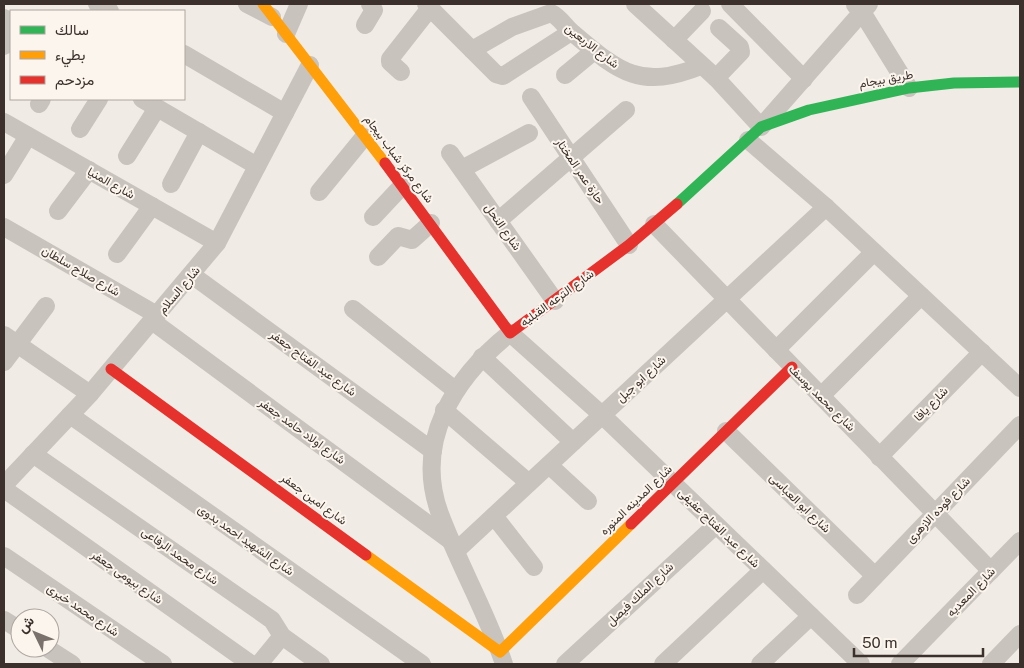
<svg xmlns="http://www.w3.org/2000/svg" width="1024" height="668" font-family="'Public Sans',Vazirmatn,sans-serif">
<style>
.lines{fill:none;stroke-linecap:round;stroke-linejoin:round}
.street{stroke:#c9c3be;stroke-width:18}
.fast{stroke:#30b455;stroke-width:11}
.slow{stroke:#ff9f0a;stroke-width:11}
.jam{stroke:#e5322d;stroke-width:11}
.labels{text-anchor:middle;stroke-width:4;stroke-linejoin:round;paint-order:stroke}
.street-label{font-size:12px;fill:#3b302b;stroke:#fbf5ee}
</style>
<rect width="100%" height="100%" fill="#f0ebe5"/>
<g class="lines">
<g class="street">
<polyline points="97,4 110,11"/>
<polyline points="247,4 272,17"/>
<path d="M426,4L472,50L512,27L551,13C560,17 566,28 574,34C620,73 641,90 701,66"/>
<polyline points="635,4 716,78 761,127 869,4"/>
<polyline points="730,4 804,79"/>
<polyline points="855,5 862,12 909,88"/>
<polyline points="4,18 11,22"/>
<polyline points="365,25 374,10 370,4"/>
<polyline points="286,34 299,4"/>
<polyline points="674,40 702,11"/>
<polyline points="4,46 11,33"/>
<polyline points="472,50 496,74 503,76 571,32"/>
<polyline points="184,54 285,113"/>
<polyline points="401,72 390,62 390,59 430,8"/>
<polyline points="565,75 594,51"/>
<polyline points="716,78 741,52 740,47 719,28"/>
<polyline points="531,97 629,245"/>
<polyline points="142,99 257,166"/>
<polyline points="39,104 42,99"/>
<polyline points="4,122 217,243"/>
<polyline points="80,129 99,99"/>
<polyline points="748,140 826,207 1020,388"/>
<polyline points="450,153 555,301"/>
<polyline points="127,156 157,108"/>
<polyline points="462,169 529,133"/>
<polyline points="4,175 28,136"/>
<polyline points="171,184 199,132"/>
<polyline points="319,192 364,137"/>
<polyline points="58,211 89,170"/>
<polyline points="373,217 402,186"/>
<polyline points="498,221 626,110"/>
<polyline points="654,224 991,571"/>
<polyline points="4,227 157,315"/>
<polyline points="117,254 152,206"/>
<polyline points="378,257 398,236 412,240 431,223"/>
<polyline points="192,275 433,451"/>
<polyline points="353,309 455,390"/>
<polyline points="152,321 451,541"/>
<polyline points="4,335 90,394"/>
<polyline points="776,350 874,252"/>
<polyline points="482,357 573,442"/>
<polyline points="4,362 46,306"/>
<polyline points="821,396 921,296"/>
<polyline points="444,410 529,483"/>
<polyline points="70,415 422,664"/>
<polyline points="726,431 875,576"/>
<polyline points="33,454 272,620 282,636 321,664"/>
<polyline points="879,457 982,352"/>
<polyline points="549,465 588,501"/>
<polyline points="4,485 90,394 217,243 310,65"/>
<polyline points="4,489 251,664"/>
<polyline points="494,516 534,567"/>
<polyline points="456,551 826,207"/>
<polyline points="4,556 163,664"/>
<polyline points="857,595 1020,425"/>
<polyline points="4,620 20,630"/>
<polyline points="47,648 72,664"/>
<polyline points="259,664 282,636"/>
<path d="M504,664C487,613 459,565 440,514C413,441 455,377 510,333L602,415L861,664"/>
<polyline points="565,664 716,525"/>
<polyline points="663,664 763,570"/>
<polyline points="760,664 811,616"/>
<polyline points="900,664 1020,541"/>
<polyline points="991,664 1020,634"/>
</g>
<polyline class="fast" points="677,204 761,127 809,110 909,88 954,83 1020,82"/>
<g class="slow">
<polyline points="263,4 385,163"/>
<polyline points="366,555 500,652 631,524"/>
</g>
<g class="jam">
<polyline points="385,163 510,333 629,245 677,204"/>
<polyline points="111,369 366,555"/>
<polyline points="631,524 792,367"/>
</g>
</g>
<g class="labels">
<g class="street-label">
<text transform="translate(592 46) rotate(38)" y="4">شارع الاربعين</text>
<text transform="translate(886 79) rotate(-10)" y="4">طريق بيجام</text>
<text transform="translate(399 159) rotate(53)" y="4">شارع مركز شباب بيجام</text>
<text transform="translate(580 171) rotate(56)" y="4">حارة عمر المختار</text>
<text transform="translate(111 183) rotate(29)" y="4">شارع المنيا</text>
<text transform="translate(503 227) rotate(55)" y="4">شارع النحل</text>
<text transform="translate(81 271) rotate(30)" y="4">شارع صلاح سلطان</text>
<text transform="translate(179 290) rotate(-50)" y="4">شارع السلام</text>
<text transform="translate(557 298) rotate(-36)" y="4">شارع الترعه القبليه</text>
<text transform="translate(313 363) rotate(36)" y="4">شارع عبد الفتاح جعفر</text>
<text transform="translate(641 379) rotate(-43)" y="4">شارع ابو جبل</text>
<text transform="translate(822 398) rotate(45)" y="4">شارع محمد يوسف</text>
<text transform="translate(931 404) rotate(-46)" y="4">شارع يافا</text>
<text transform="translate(302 431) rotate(36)" y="4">شارع اولاد حامد جعفر</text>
<text transform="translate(314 499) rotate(36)" y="4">شارع امين جعفر</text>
<text transform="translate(636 500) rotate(-44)" y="4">شارع المدينه المنوره</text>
<text transform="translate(800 503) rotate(44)" y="4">شارع ابو العباسى</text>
<text transform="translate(938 510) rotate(-46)" y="4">شارع فوده الازهرى</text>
<text transform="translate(719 528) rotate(44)" y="4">شارع عبد الفتاح عفيفى</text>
<text transform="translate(246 540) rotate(35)" y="4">شارع الشهيد احمد بدوى</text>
<text transform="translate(180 556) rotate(35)" y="4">شارع محمد الرفاعى</text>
<text transform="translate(127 577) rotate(35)" y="4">شارع بيومى جعفر</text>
<text transform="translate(971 592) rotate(-46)" y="4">شارع المعديه</text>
<text transform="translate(640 594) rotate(-43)" y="4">شارع الملك فيصل</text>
<text transform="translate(83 610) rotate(34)" y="4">شارع محمد خيرى</text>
</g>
</g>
<rect width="1024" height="668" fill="none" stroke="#3b302b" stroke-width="10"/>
<rect x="10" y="10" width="175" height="90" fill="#fbf5ee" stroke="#aea6a0"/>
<rect x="20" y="26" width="25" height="8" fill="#30b455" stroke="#aea6a0"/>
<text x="55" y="35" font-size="15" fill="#3b302b">سالك</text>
<rect x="20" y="51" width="25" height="8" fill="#ff9f0a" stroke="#aea6a0"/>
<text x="55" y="60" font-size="15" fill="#3b302b">بطيء</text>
<rect x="20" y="76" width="25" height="8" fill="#e5322d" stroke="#aea6a0"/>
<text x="55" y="85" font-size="15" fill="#3b302b">مزدحم</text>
<g transform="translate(35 633) rotate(313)"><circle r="24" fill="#fbf5ee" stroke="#aea6a0"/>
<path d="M0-4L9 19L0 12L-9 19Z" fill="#7a716c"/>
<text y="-8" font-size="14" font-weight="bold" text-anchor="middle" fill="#3b302b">ش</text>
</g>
<path d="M854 648v8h129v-8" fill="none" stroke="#3b302b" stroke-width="2.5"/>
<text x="862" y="648" font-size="15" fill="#3b302b" stroke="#fbf5ee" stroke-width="4" paint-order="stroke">50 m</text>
</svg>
